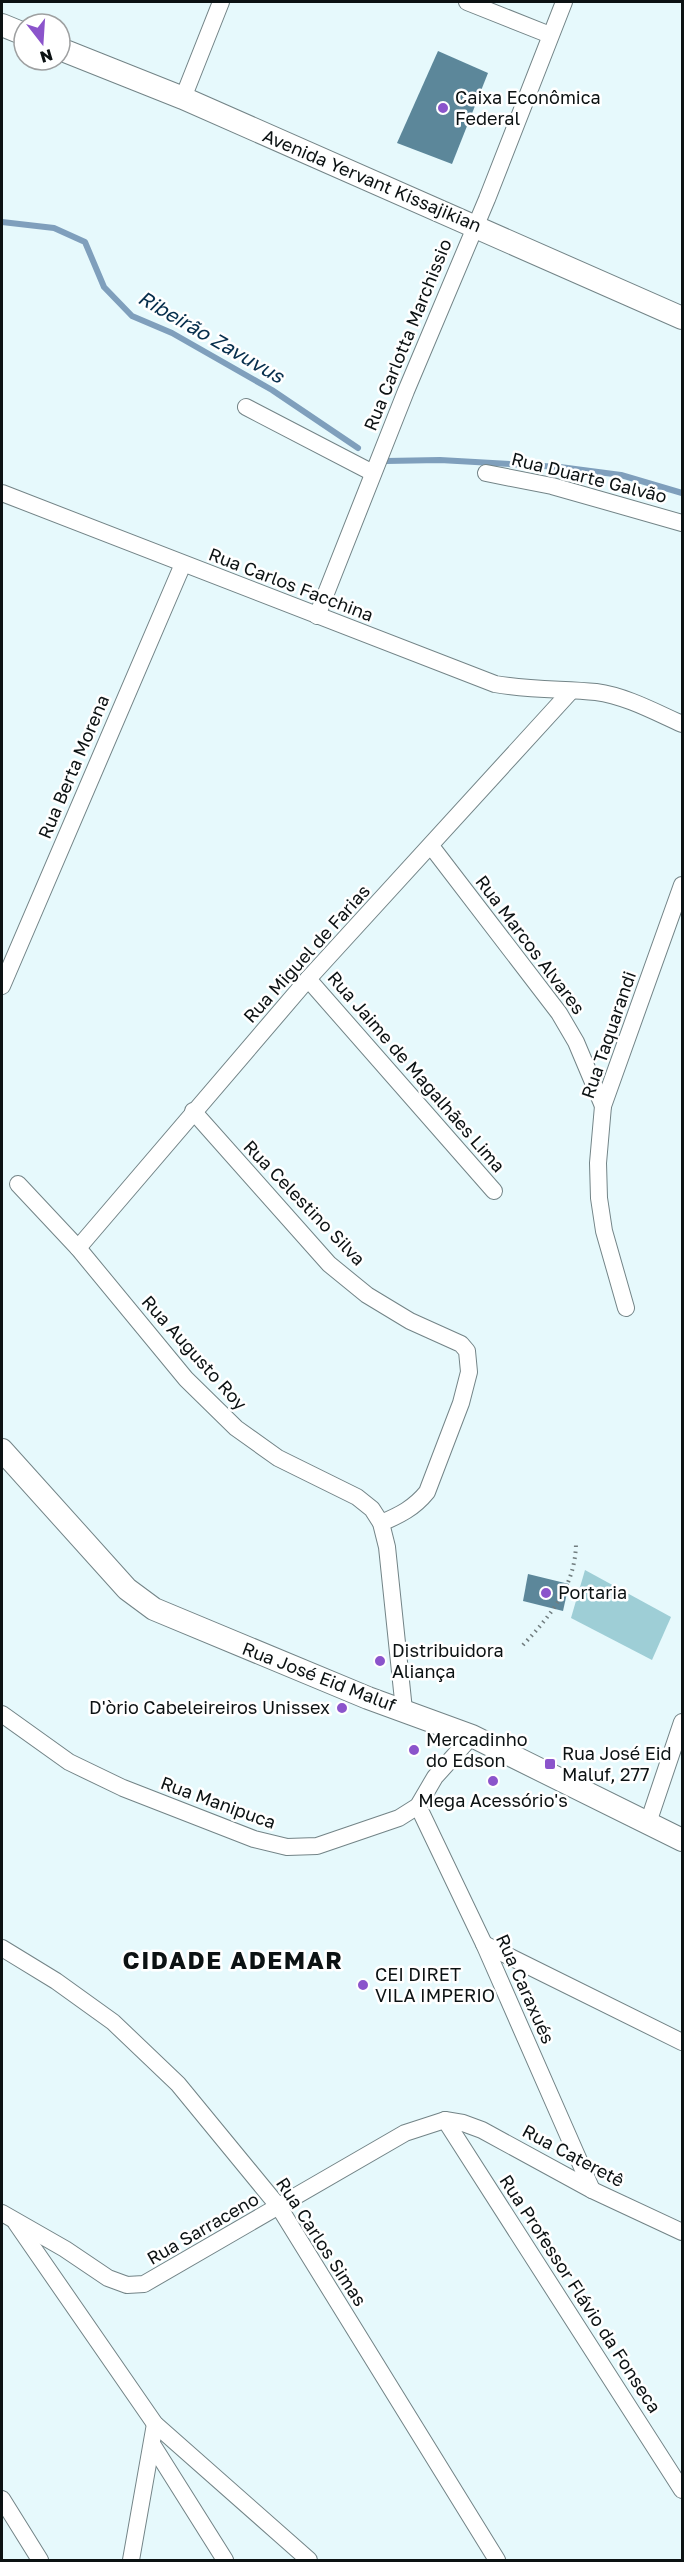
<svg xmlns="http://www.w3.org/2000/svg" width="684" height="2562" font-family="'Golos Text',sans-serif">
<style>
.green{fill:#9eced6}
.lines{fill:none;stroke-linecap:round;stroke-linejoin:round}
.stream{stroke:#7f9fbc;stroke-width:6}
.building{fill:#5c879a}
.street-casing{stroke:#738487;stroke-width:18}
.secondary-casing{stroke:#738487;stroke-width:24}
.path{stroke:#717d7f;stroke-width:4;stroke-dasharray:1.5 4.5;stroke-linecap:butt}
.street{stroke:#fff;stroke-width:16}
.secondary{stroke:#fff;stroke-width:22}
.poi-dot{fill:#8b54cb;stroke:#fff;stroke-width:2}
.labels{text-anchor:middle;stroke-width:5;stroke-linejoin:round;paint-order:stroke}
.poi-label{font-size:18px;fill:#0c1213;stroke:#fff;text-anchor:start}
.street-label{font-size:18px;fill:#0c1213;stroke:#fff}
.water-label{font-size:20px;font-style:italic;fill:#072f4d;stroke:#fff}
.district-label{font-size:24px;font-weight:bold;letter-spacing:1.5px;fill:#0c1213;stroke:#fff}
</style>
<rect width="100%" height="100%" fill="#e6f9fc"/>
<polygon class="green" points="585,1570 671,1617 652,1660 571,1618"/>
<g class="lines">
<g class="stream">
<polyline points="2,222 54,228 85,242 104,287 132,316 172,333 272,390 358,448"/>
<polyline points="386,461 440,460 560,467 621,475 682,493"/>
</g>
</g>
<g class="building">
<polygon points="438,51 488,73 452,164 397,143"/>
<polygon points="528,1574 569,1584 563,1611 523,1601"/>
</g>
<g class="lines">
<g class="street-casing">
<g id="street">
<polyline points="467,2 550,35"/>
<polyline points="183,98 221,2"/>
<polyline points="246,407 373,473"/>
<polyline points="486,473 552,486 682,523"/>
<path d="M2,493L495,684C529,690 562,689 596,692C626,696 655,712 682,724"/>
<polyline points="317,616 406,391 487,199 564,2"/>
<polyline points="431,846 559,1013 576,1042 603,1106"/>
<polyline points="308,979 494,1191"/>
<polyline points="2,986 183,564"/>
<path d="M193,1111L329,1264L367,1295L410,1321L461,1344L467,1351L469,1372L461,1403L427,1492C414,1508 400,1515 381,1523"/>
<polyline points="18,1184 78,1248 186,1379 236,1428 278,1458 357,1497 372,1509 381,1523 387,1547 404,1710"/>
<polyline points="78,1248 308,979 571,691"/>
<polyline points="626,1308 604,1231 599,1198 598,1163 603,1106 682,885"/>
<polyline points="2,1714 69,1762 123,1788 254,1839 287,1847 317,1846 399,1818 418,1806 435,1777 472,1736"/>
<polyline points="418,1806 484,1944 592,2190"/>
<polyline points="648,1823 682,1722"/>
<polyline points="484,1944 682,2042"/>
<polyline points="2,1948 56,1981 113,2022 178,2084 279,2207 497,2560"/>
<polyline points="445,2120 682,2490"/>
<polyline points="2,2213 65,2249 108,2278 127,2285 144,2284 405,2133 445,2120 463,2123 482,2130 592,2190 682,2232"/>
<polyline points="16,2223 155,2424 309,2560"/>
<polyline points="152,2444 225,2560"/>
<polyline points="2,2499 40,2560"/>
<polyline points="131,2560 155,2424"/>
</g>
</g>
<g class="secondary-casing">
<g id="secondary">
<polyline points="2,25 24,34"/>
<polyline points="60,49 183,98 682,318"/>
<polyline points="2,1450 127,1589 154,1609 368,1698 472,1736 682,1840"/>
</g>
</g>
<path class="path" d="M523,1645C551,1615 576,1585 576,1542"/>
<use href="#street" class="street"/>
<use href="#secondary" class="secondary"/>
</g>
<g class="poi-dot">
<circle cx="443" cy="108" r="6"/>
<circle cx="546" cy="1593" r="6"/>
<circle cx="380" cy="1661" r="6"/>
<circle cx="342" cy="1708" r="6"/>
<circle cx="414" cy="1750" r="6"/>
<rect x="544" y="1758" width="12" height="12" rx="3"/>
<circle cx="493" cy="1781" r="6"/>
<circle cx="363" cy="1985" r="6"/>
</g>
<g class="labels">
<g class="poi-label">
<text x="455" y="104">Caixa Econômica<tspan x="455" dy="21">Federal</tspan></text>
<text x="558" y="1599">Portaria</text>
<text x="392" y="1657">Distribuidora<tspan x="392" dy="21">Aliança</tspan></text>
<text x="330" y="1714" text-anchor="end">D'òrio Cabeleireiros Unissex</text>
<text x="426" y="1746">Mercadinho<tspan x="426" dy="21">do Edson</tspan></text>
<text x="562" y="1760">Rua José Eid<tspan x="562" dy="21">Maluf, 277</tspan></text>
<text x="493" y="1807" text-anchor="middle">Mega Acessório's</text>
<text x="375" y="1981">CEI DIRET<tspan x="375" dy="21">VILA IMPERIO</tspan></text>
</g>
<g class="street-label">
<text transform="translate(372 181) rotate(23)" y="6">Avenida Yervant Kissajikian</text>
<text transform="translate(408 335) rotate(-68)" y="6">Rua Carlotta Marchissio</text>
<text transform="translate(589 478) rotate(14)" y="6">Rua Duarte Galvão</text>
<text transform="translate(291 585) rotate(21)" y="6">Rua Carlos Facchina</text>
<text transform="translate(74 767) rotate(-67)" y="6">Rua Berta Morena</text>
<text transform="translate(530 945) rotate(53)" y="6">Rua Marcos Alvares</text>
<text transform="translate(307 954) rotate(-48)" y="6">Rua Miguel de Farias</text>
<text transform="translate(609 1035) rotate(-71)" y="6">Rua Taquarandi</text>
<text transform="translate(416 1072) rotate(49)" y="6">Rua Jaime de Magalhães Lima</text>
<text transform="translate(304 1203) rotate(46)" y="6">Rua Celestino Silva</text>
<text transform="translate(194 1353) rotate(48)" y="6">Rua Augusto Roy</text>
<text transform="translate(319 1677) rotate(21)" y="6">Rua José Eid Maluf</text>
<text transform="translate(218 1803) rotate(20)" y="6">Rua Manipuca</text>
<text transform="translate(525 1989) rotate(66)" y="6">Rua Caraxués</text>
<text transform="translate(573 2156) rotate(28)" y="6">Rua Cateretê</text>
<text transform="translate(203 2229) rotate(-30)" y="6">Rua Sarraceno</text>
<text transform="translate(321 2242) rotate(57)" y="6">Rua Carlos Simas</text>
<text transform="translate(580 2294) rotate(57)" y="6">Rua Professor Flávio da Fonseca</text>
</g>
<g class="water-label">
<text transform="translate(211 337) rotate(30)" y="7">Ribeirão Zavuvus</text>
</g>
<g class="district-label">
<text x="233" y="1969">CIDADE ADEMAR</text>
</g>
</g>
<rect width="684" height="2562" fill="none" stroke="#0c1213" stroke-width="6"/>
<g transform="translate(42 42) rotate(163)"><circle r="28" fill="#ffffff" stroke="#9ea0a1" stroke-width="1.5"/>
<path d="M0-4.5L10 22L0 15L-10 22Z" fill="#8b54cb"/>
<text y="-9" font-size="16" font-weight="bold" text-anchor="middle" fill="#0c1213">N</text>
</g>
</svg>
